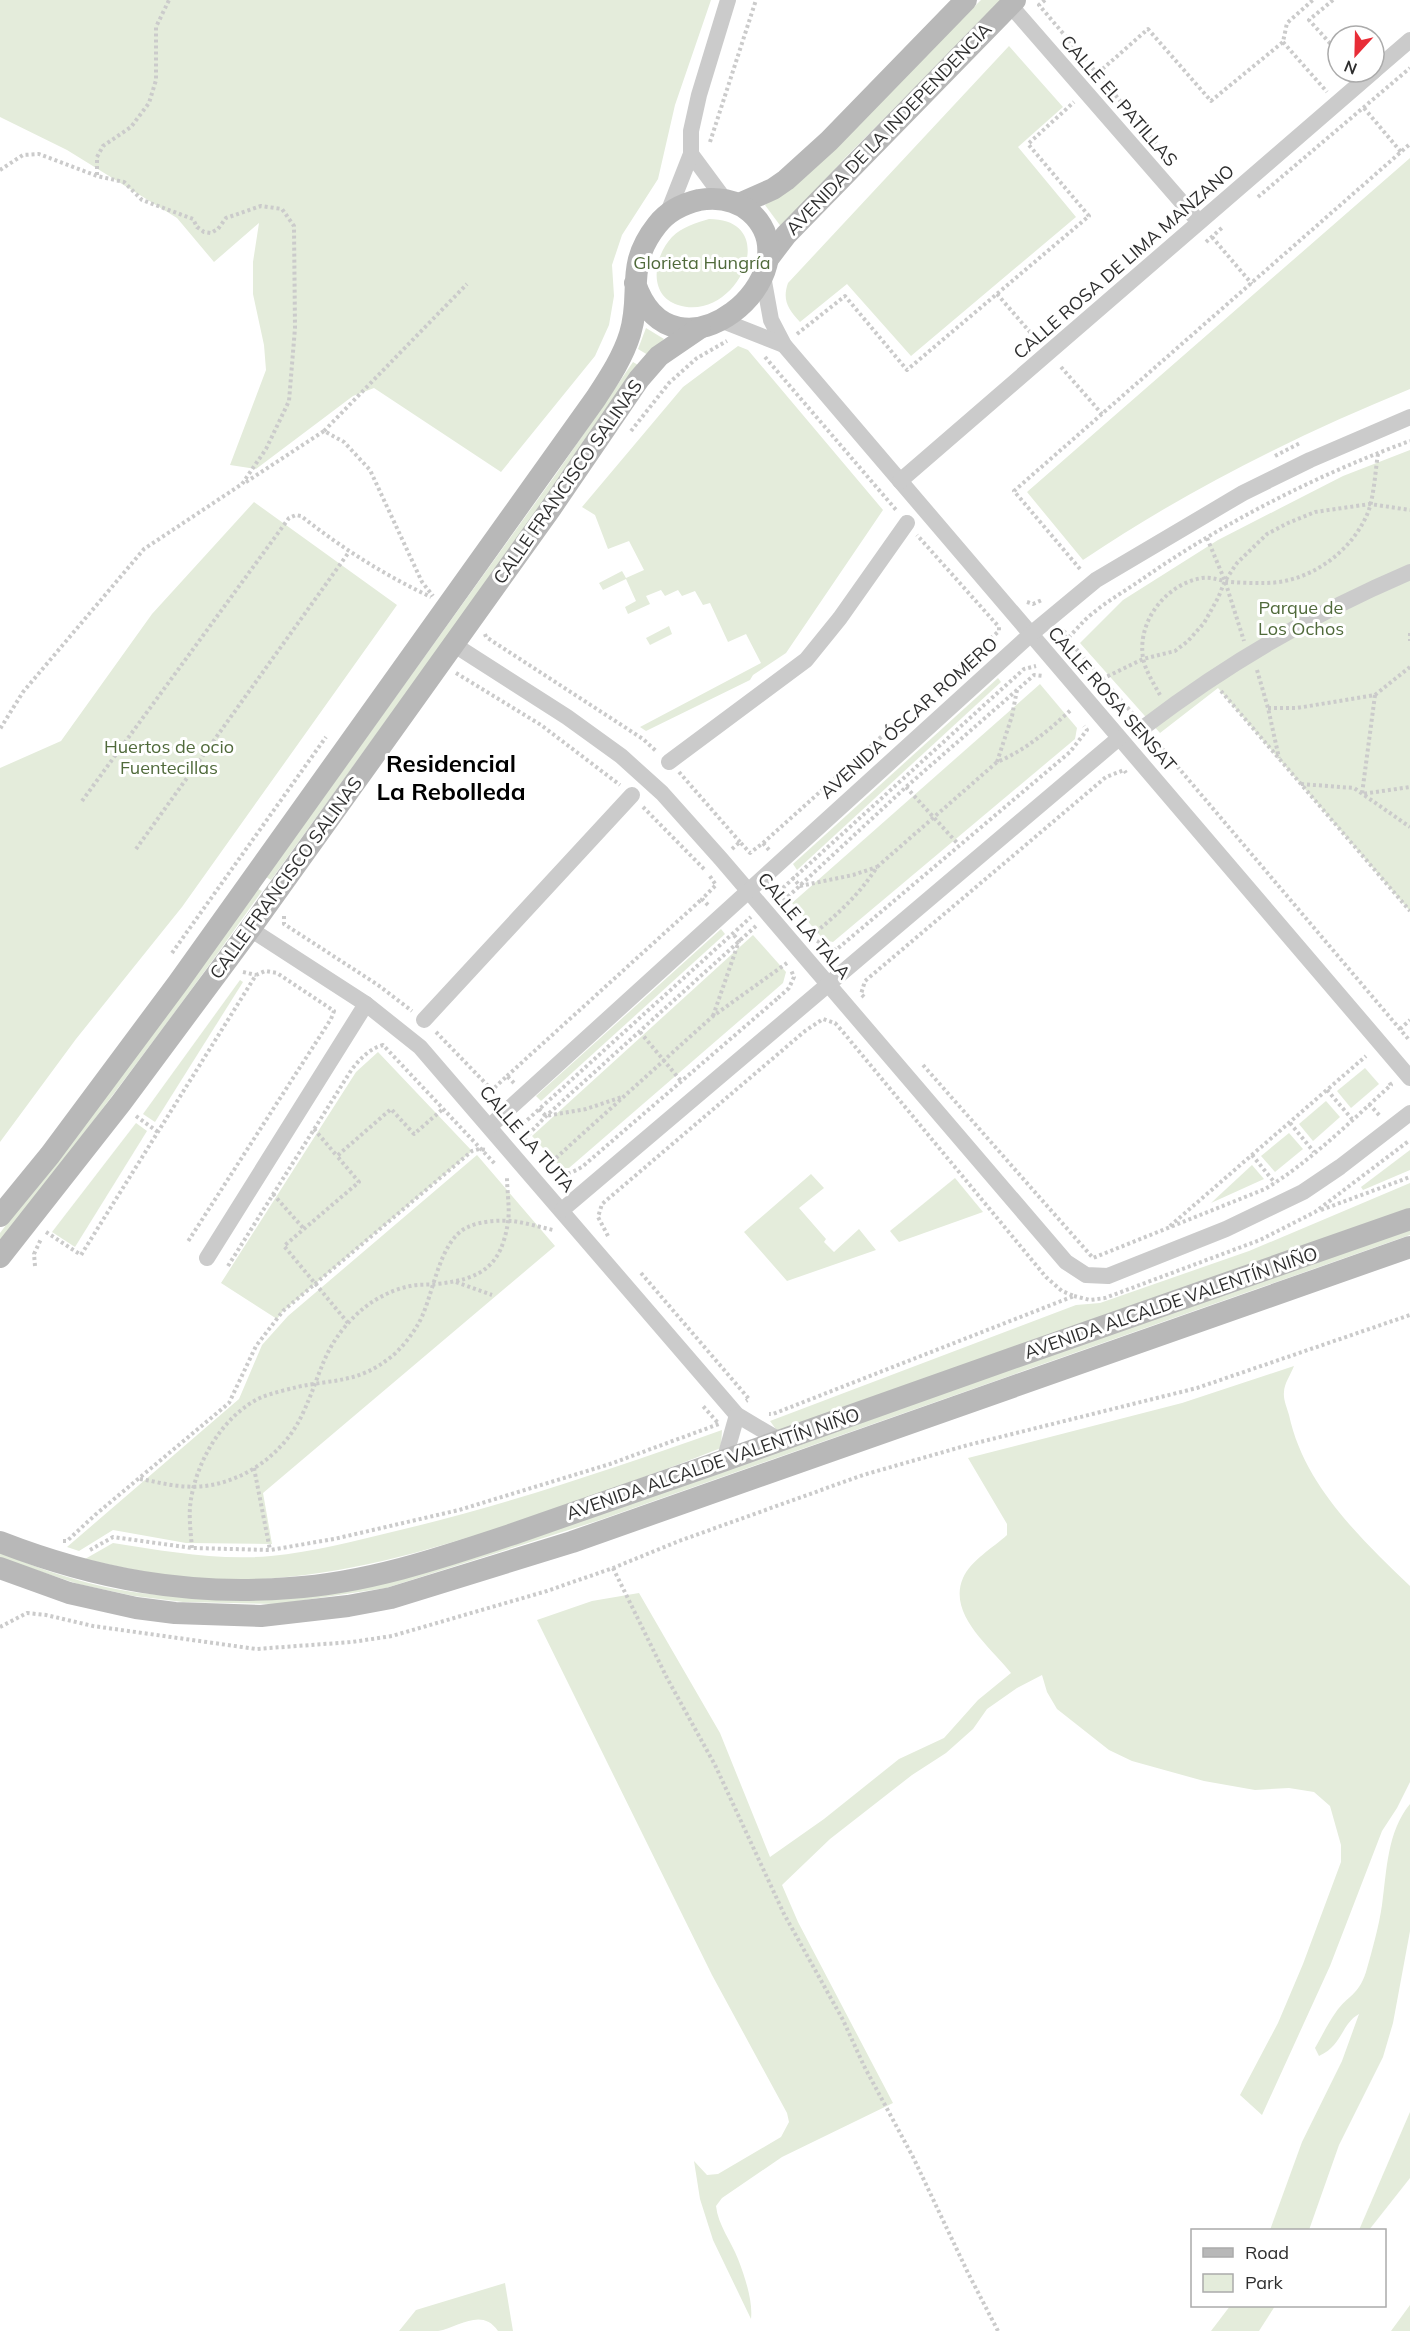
<svg xmlns="http://www.w3.org/2000/svg" width="1410" height="2331" font-family="Mulish,sans-serif">
<style>
.green{fill:#e4ecdb}
.lines{fill:none;stroke-linecap:round;stroke-linejoin:round}
.path{stroke:#cbcbcb;stroke-width:4;stroke-dasharray:3 3;stroke-linecap:butt}
.street{stroke:#cbcbcb;stroke-width:16}
.secondary{stroke:#b8b8b8;stroke-width:22}
.labels{text-anchor:middle;stroke-width:6;stroke-linejoin:round;paint-order:stroke}
.street-label{font-size:18px;fill:#2e2e2e;stroke:#fff}
.park-label{font-size:18px;fill:#506a3b;stroke:#fff}
.district-label{font-size:24px;font-weight:bold;fill:#000;stroke:#fff}
</style>
<rect width="100%" height="100%" fill="#fff"/>
<g class="green">
<polygon points="0,0 711,0 675,105 658,179 622,235 612,265 614,296 609,325 595,356 501,472 374,388 353,396 256,469 230,465 266,370 264,345 253,294 253,262 259,223 214,262 177,218 67,150 0,117"/>
<polygon points="981,0 1001,0 845,158 782,228 765,205 803,177"/>
<path d="M1009,46L1063,107L1018,147L1076,217L911,356L847,284L800,322C788,309 782,300 788,283Z"/>
<path d="M1410,158V389C1295,436 1187,490 1083,560L1027,492Z"/>
<path d="M709,219C784,219 737,324 678,305C647,295 654,256 672,237C682,227 696,223 709,219Z"/>
<polygon points="646,328 664,339 648,355 638,349"/>
<polygon points="738,346 748,350 883,510 786,653 753,675 750,680 646,731 640,727 761,663 746,634 728,642 710,603 703,605 695,591 682,596 678,590 665,596 661,590 646,596 650,604 628,614 625,607 636,601 626,579 603,590 599,583 622,571 626,578 644,570 629,541 608,549 595,515 582,507 683,387"/>
<polygon points="633,362 638,365 538,510 271,880 266,877 556,474"/>
<polygon points="1410,450 1410,911 1218,688 1160,733 1080,643 1123,600 1218,540 1343,476"/>
<polygon points="254,502 397,605 182,907 76,1039 0,1142 0,768 61,741 152,614"/>
<polygon points="669,626 672,634 650,645 646,638"/>
<polygon points="998,678 1001,682 797,870 793,864"/>
<polygon points="1040,684 1077,728 1075,739 833,942 824,940 792,903"/>
<path d="M258,889L262,891C178,1011 89,1127 0,1243V1233Z"/>
<polygon points="721,929 725,934 541,1101 536,1096"/>
<polygon points="753,935 786,972 783,983 569,1168 561,1168 532,1136"/>
<polygon points="240,980 243,982 155,1122 143,1114"/>
<polygon points="378,1052 472,1151 283,1311 277,1319 221,1283 356,1072"/>
<polygon points="1365,1068 1379,1084 1351,1108 1337,1091"/>
<polygon points="1326,1101 1340,1117 1313,1141 1299,1124"/>
<polygon points="136,1123 147,1131 75,1247 52,1232"/>
<polygon points="1289,1133 1303,1149 1275,1172 1261,1156"/>
<polygon points="1410,1150 1410,1170 1363,1190 1361,1187"/>
<polygon points="477,1155 555,1246 263,1493 272,1544 186,1543 113,1530 79,1551 67,1547 239,1399 262,1345 288,1316"/>
<polygon points="1252,1165 1264,1179 1211,1203"/>
<polygon points="811,1174 824,1188 799,1208 826,1239 824,1242 834,1252 859,1229 876,1250 787,1281 744,1232"/>
<polygon points="955,1178 983,1212 899,1242 890,1231"/>
<polygon points="1410,1183 1410,1209 778,1432 770,1421 1076,1305 1100,1303 1249,1251"/>
<path d="M1410,1230V1235L597,1521L386,1588L278,1604L183,1602L134,1596L78,1584L0,1558V1552C50,1574 106,1591 161,1595C201,1599 241,1597 281,1598Z"/>
<path d="M1294,1366C1291,1374 1284,1384 1284,1392C1283,1399 1287,1408 1289,1415C1304,1485 1360,1538 1410,1586V1782L1397,1808L1382,1831L1330,1966L1262,2115L1240,2095L1278,2023L1303,1964L1341,1862V1845L1330,1806L1314,1792L1289,1788L1255,1790L1204,1781L1132,1761L1109,1750L1057,1709L1047,1692L1042,1675L1017,1688L987,1709L973,1729L946,1753L912,1775L830,1839L782,1885L798,1922L893,2103L782,2157L722,2198L716,2206C718,2225 731,2241 738,2259C745,2277 753,2301 751,2319L713,2240L700,2199L694,2161L707,2175L718,2174L781,2137L789,2122L787,2113L712,1975L537,1620L592,1601L639,1593L720,1733L770,1857L824,1819L899,1759L944,1738L978,1700L1011,1673C992,1648 947,1615 963,1578C971,1560 993,1548 1007,1535V1524L968,1458L1182,1403Z"/>
<path d="M722,1430L721,1448C668,1469 613,1488 559,1507C456,1543 352,1577 242,1580C189,1582 136,1571 85,1559L113,1543C165,1551 218,1561 271,1556C313,1552 355,1541 396,1531C507,1505 614,1468 722,1430Z"/>
<path d="M1410,1804V1931L1393,2023L1383,2057L1339,2145L1309,2230H1270L1302,2142L1342,2061L1359,2014C1341,2024 1343,2045 1319,2056L1315,2048C1322,2036 1328,2023 1336,2012C1348,1995 1358,1996 1366,1972C1372,1951 1379,1926 1382,1905C1387,1870 1387,1832 1410,1804Z"/>
<polygon points="1410,2112 1410,2178 1369,2230 1359,2230"/>
<path d="M505,2283L513,2331H498C482,2307 459,2327 438,2331C426,2331 411,2331 399,2331L416,2310Z"/>
<polygon points="1410,2305 1410,2331 1391,2331"/>
<polygon points="1230,2306 1275,2306 1259,2331 1211,2331"/>
</g>
<g class="lines">
<g class="path">
<polyline points="1045,0 1039,5 1173,163"/>
<polyline points="1333,0 1309,20 1338,52"/>
<polyline points="1283,42 1327,92"/>
<polyline points="1098,73 1148,29 1211,101 1283,42 1287,23 1313,0"/>
<polyline points="1364,108 1401,152"/>
<polyline points="710,142 756,0"/>
<polyline points="0,170 23,155 39,154 97,176 124,182 142,200 193,219 197,227 204,232 211,233 218,229 226,218 261,206 282,209 294,226 295,328 289,401 266,449 242,484 144,549 23,692 0,729"/>
<polyline points="97,175 97,157 103,146 131,127 149,103 156,80 156,27 169,0"/>
<polyline points="1258,197 1410,68"/>
<polyline points="1212,237 1252,284"/>
<polyline points="1206,242 1223,227"/>
<polyline points="997,294 1036,339"/>
<polyline points="797,334 845,296 907,370 1089,216 1028,144 1074,102"/>
<polyline points="765,357 897,511"/>
<polyline points="1061,367 1102,414"/>
<polyline points="324,431 467,284"/>
<polyline points="631,431 669,383 697,358 727,341"/>
<polyline points="1275,456 1300,443"/>
<polyline points="246,482 324,431 344,442 370,470 422,582 433,596"/>
<polyline points="1207,538 1225,581 1244,641"/>
<polyline points="1080,569 1014,491 1410,144"/>
<polyline points="1027,602 1033,604 1042,600"/>
<polyline points="1065,630 1063,634 1134,715"/>
<polyline points="1410,633 1410,641"/>
<polyline points="485,634 486,637 643,739 656,751"/>
<path d="M1060,646C1069,638 1077,628 1085,620C1101,605 1120,594 1138,582C1219,525 1316,475 1410,441"/>
<polyline points="1257,670 1268,708 1279,758"/>
<polyline points="456,673 541,725 620,785"/>
<polyline points="1102,679 1143,659 1175,651 1188,641 1204,623 1218,598 1225,581 1237,563 1267,534 1288,523 1315,512 1370,504 1410,510"/>
<polyline points="1221,691 1410,911"/>
<path d="M1160,695C1154,684 1145,670 1143,658C1137,621 1166,584 1202,578C1210,577 1216,579 1224,581C1237,583 1252,583 1265,583C1307,583 1348,555 1366,517C1374,501 1375,472 1378,454"/>
<polyline points="1375,695 1362,794 1410,787"/>
<polyline points="1268,708 1297,708 1375,695 1410,667"/>
<polyline points="1154,739 1410,1041"/>
<polyline points="997,762 1012,716 1017,690"/>
<polyline points="679,772 740,842"/>
<polyline points="1301,784 1354,788 1410,827"/>
<polyline points="906,787 958,844"/>
<path d="M82,801L289,518L296,515L301,516C342,548 384,575 431,597"/>
<polyline points="643,807 705,870"/>
<polyline points="763,843 999,631 999,627 917,535"/>
<polyline points="136,849 349,552"/>
<polyline points="732,849 740,842 750,853 763,843 770,851"/>
<polyline points="792,877 800,886 853,875 877,867"/>
<polyline points="774,896 1004,687 1024,669 1036,666"/>
<polyline points="708,905 702,899 716,885 709,875"/>
<polyline points="779,905 906,787 1017,690 1034,675 1043,676"/>
<polyline points="284,916 284,924 378,985 412,1011"/>
<path d="M811,936C837,915 859,895 877,867L997,762C1026,750 1049,730 1072,709"/>
<polyline points="817,941 836,950 1070,752 1087,730 1084,726"/>
<polyline points="172,953 326,737"/>
<polyline points="243,972 256,975"/>
<polyline points="864,997 861,994 865,981 1106,777 1124,770 1126,773"/>
<polyline points="778,998 789,988 794,977 791,970"/>
<polyline points="713,1016 739,941 732,933"/>
<polyline points="1400,1029 1410,1020"/>
<polyline points="436,1032 492,1090 507,1076 515,1084"/>
<polyline points="640,1032 681,1081"/>
<path d="M923,1065L1093,1258L1265,1189C1310,1162 1352,1120 1391,1085L1389,1082"/>
<polyline points="507,1076 702,899"/>
<polyline points="1327,1090 1352,1119"/>
<polyline points="1369,1104 1380,1116"/>
<polyline points="539,1109 546,1116 586,1109 622,1097"/>
<polyline points="136,1116 158,1132"/>
<polyline points="1290,1123 1314,1152"/>
<polyline points="314,1129 337,1156"/>
<polyline points="514,1132 751,917"/>
<polyline points="524,1139 546,1116 756,926"/>
<polyline points="1252,1155 1275,1183"/>
<polyline points="547,1166 713,1016 787,963"/>
<path d="M551,1169C562,1178 571,1173 582,1167L778,998"/>
<polyline points="273,1194 304,1229"/>
<polyline points="1321,1210 1410,1177"/>
<polyline points="1170,1226 1366,1056"/>
<polyline points="46,1232 81,1255 256,975 265,971 277,973 334,1011 331,1019 187,1243"/>
<polyline points="608,1236 598,1217 602,1204 805,1031 823,1019 835,1023 843,1032 1046,1277 1062,1291 1074,1296 773,1414 769,1414"/>
<polyline points="35,1266 34,1254 41,1239"/>
<path d="M228,1266L352,1069C361,1058 369,1049 383,1045L496,1165"/>
<polyline points="641,1273 749,1399 746,1401"/>
<polyline points="456,1282 492,1295"/>
<polyline points="1074,1296 1090,1300 1105,1298 1260,1240 1315,1212 1410,1140"/>
<polyline points="348,1323 284,1246 359,1182 337,1156 391,1109 414,1134 444,1108"/>
<polyline points="254,1468 270,1550"/>
<path d="M140,1479C153,1481 167,1485 180,1486C230,1492 281,1460 302,1415C322,1373 322,1347 358,1313C372,1300 391,1290 410,1286C419,1284 428,1285 437,1284C480,1279 501,1268 508,1222C510,1208 507,1191 507,1177"/>
<polyline points="63,1541 67,1541 95,1515 229,1403 256,1346 283,1311 472,1151 479,1149 486,1150"/>
<path d="M192,1548C191,1535 189,1521 190,1507C194,1465 222,1415 262,1397C272,1393 286,1390 297,1387C335,1379 358,1383 391,1357C400,1350 411,1336 417,1326C434,1299 437,1241 468,1227C480,1221 500,1220 513,1221C526,1223 540,1227 553,1230"/>
<polyline points="90,1550 113,1537 192,1548 270,1550 334,1539 459,1510 610,1464 719,1424 702,1405"/>
<polyline points="613,1568 667,1678 715,1765 784,1914 843,2020 864,2066 913,2157 968,2273 998,2331"/>
<polyline points="0,1627 27,1613 46,1615 93,1626 256,1649 352,1642 392,1636 547,1591 613,1568 679,1541 863,1475 968,1445 1197,1388 1410,1315"/>
</g>
<g class="street">
<polyline points="1010,5 1199,222"/>
<polyline points="1374,71 1410,40"/>
<polyline points="691,154 725,200"/>
<polyline points="667,215 691,154 691,131 699,95 728,0"/>
<polyline points="763,276 771,320 784,345 1410,1078"/>
<polyline points="723,321 784,345"/>
<polyline points="900,481 1373,72"/>
<polyline points="453,644 567,717 621,756 662,793 721,859 1066,1262 1086,1275 1108,1276 1226,1229 1303,1192 1340,1167 1410,1113"/>
<path d="M1144,727C1225,665 1316,612 1410,572"/>
<polyline points="669,762 806,660 840,618 907,523"/>
<polyline points="250,929 366,1004 420,1047 737,1415 781,1441"/>
<polyline points="424,1020 632,795"/>
<polyline points="490,1126 1031,634 1096,580 1243,493 1310,460 1410,417"/>
<polyline points="562,1210 1119,738"/>
<polyline points="207,1258 366,1004"/>
<polyline points="724,1461 737,1415"/>
</g>
<g class="secondary">
<polyline points="739,204 773,189 786,180 829,141 966,0"/>
<polyline points="767,260 786,235 1015,0"/>
<path d="M0,1216L50,1155L178,983L596,398C609,378 623,357 630,334C643,291 624,267 657,225C667,212 682,204 699,200C717,197 736,200 750,212C819,273 673,395 635,283"/>
<polyline points="0,1257 121,1103 250,929 551,508 639,379 659,356 700,328"/>
<path d="M0,1542C95,1579 188,1596 290,1588C367,1583 441,1558 513,1534C581,1511 649,1487 717,1463C948,1381 1178,1299 1410,1219"/>
<polyline points="0,1568 69,1593 136,1608 175,1613 261,1616 348,1606 391,1598 572,1542 1410,1247"/>
</g>
</g>
<g class="labels">
<g class="street-label">
<text transform="translate(1119 101) rotate(49)" y="6">CALLE EL PATILLAS</text>
<text transform="translate(889 129) rotate(-46)" y="6">AVENIDA DE LA INDEPENDENCIA</text>
<text transform="translate(1124 262) rotate(-41)" y="6">CALLE ROSA DE LIMA MANZANO</text>
<text transform="translate(568 482) rotate(-55)" y="6">CALLE FRANCISCO SALINAS</text>
<text transform="translate(1112 699) rotate(49)" y="6">CALLE ROSA SENSAT</text>
<text transform="translate(909 718) rotate(-42)" y="6">AVENIDA ÓSCAR ROMERO</text>
<text transform="translate(286 878) rotate(-54)" y="6">CALLE FRANCISCO SALINAS</text>
<text transform="translate(804 926) rotate(50)" y="6">CALLE LA TALA</text>
<text transform="translate(527 1139) rotate(49)" y="6">CALLE LA TUTA</text>
<text transform="translate(1171 1303) rotate(-19)" y="6">AVENIDA ALCALDE VALENTÍN NIÑO</text>
<text transform="translate(713 1464) rotate(-19)" y="6">AVENIDA ALCALDE VALENTÍN NIÑO</text>
</g>
<g class="park-label">
<text x="702" y="269">Glorieta Hungría</text>
<text x="1301" y="614">Parque de<tspan x="1301" dy="21">Los Ochos</tspan></text>
<text x="169" y="753">Huertos de ocio<tspan x="169" dy="21">Fuentecillas</tspan></text>
</g>
<g class="district-label">
<text x="451" y="772">Residencial<tspan x="451" dy="28">La Rebolleda</tspan></text>
</g>
</g>
<rect x="1191" y="2229" width="195" height="78" fill="#ffffff" stroke="#ababab" stroke-width="1.5"/>
<rect x="1203" y="2248" width="30" height="9" fill="#b8b8b8" stroke="#ababab" stroke-width="1.5"/>
<text x="1245" y="2259" font-size="18" fill="#2e2e2e">Road</text>
<rect x="1203" y="2274" width="30" height="18" fill="#e4ecdb" stroke="#ababab" stroke-width="1.5"/>
<text x="1245" y="2289" font-size="18" fill="#2e2e2e">Park</text>
<g transform="translate(1356 54) rotate(202)"><circle r="28" fill="#ffffff" stroke="#ababab" stroke-width="1.5"/>
<path d="M0-4.5L10 22L0 15L-10 22Z" fill="#e82d37"/>
<text y="-9" font-size="16" font-weight="bold" text-anchor="middle" fill="#2e2e2e">N</text>
</g>
</svg>
